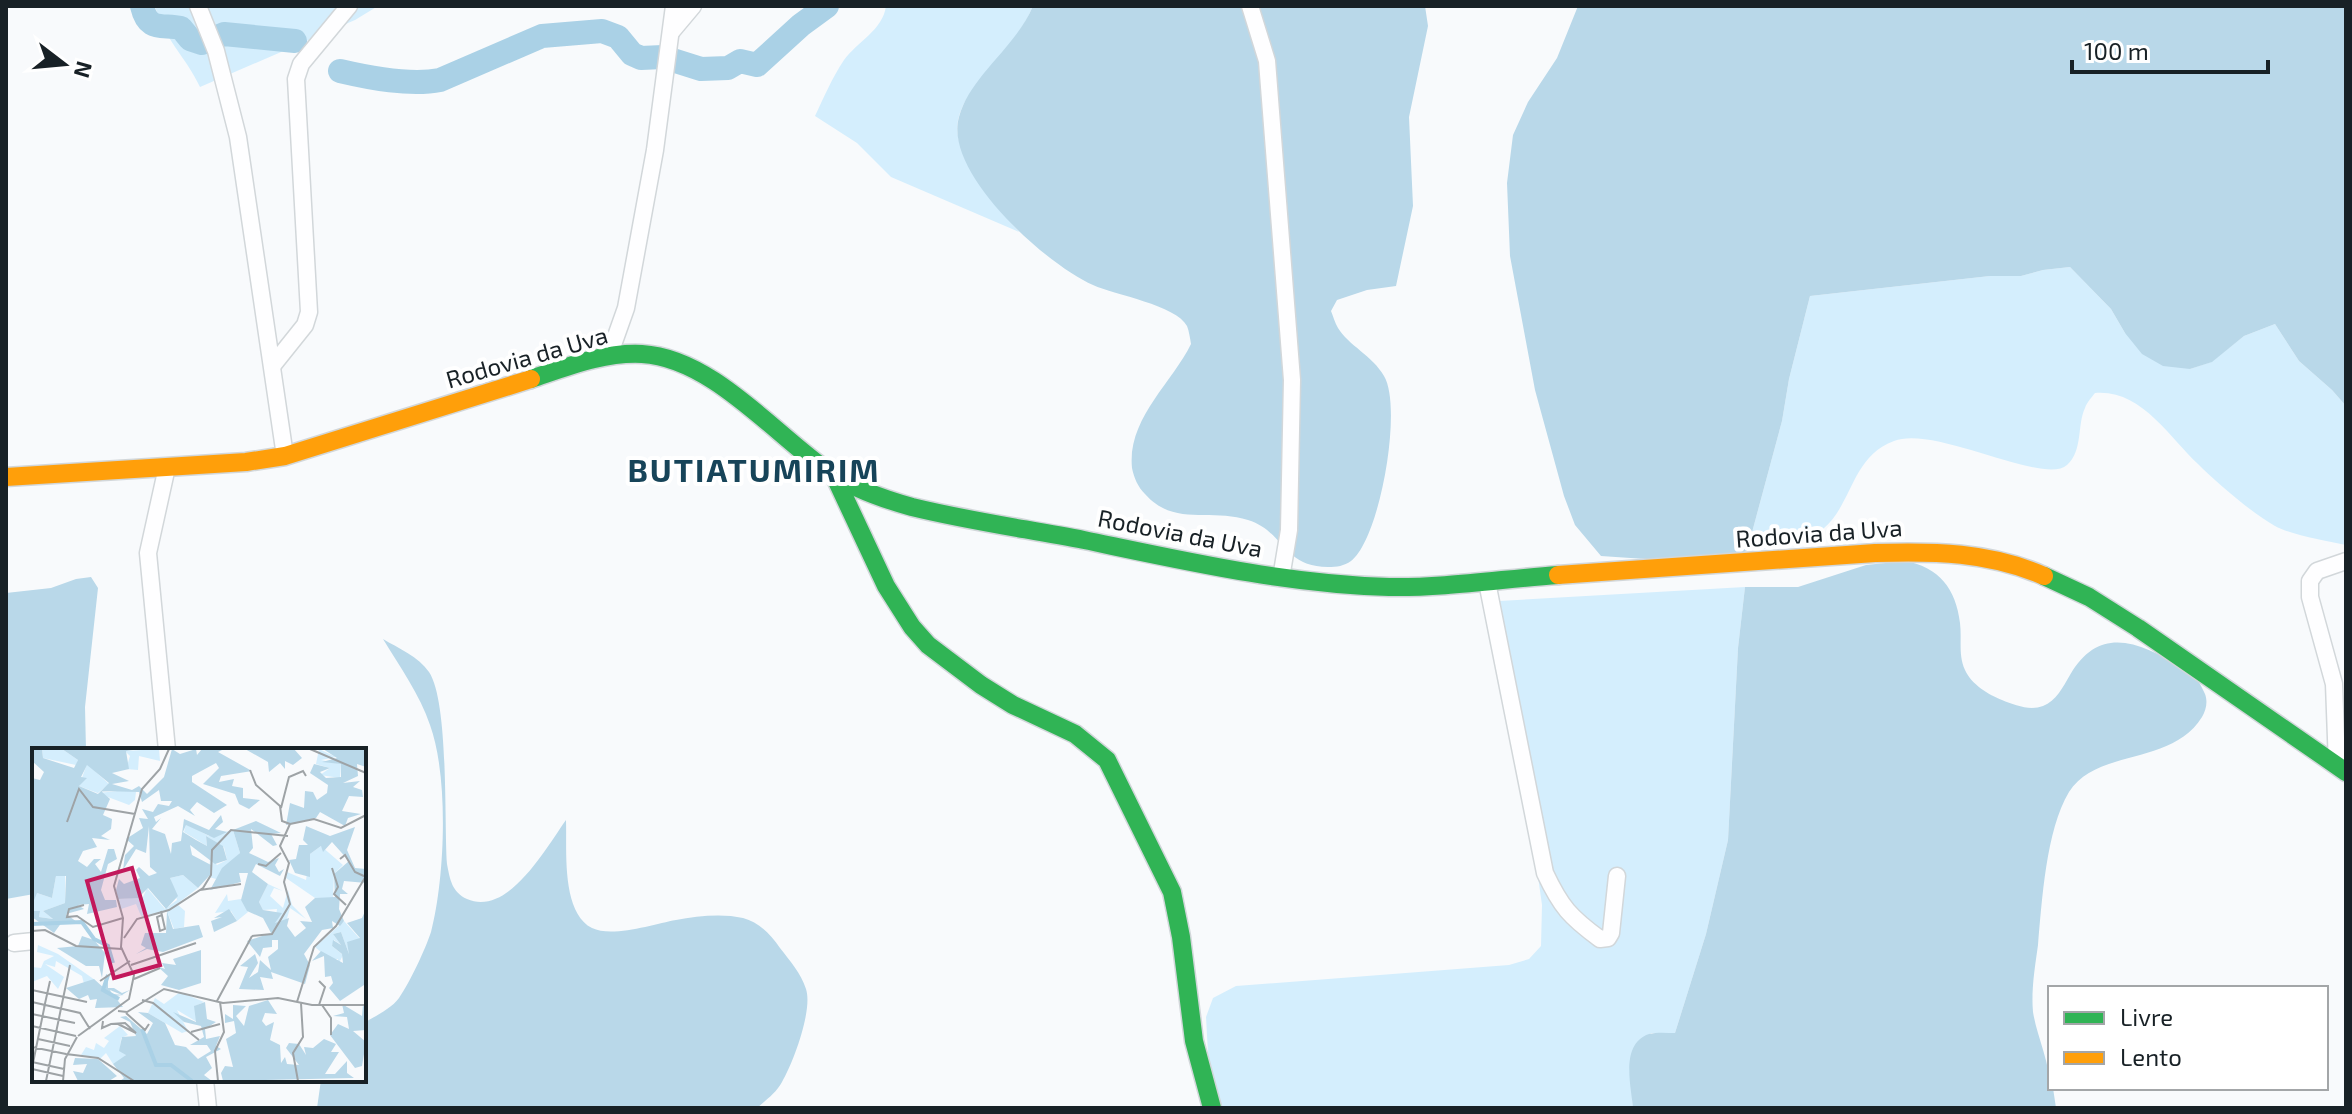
<svg xmlns="http://www.w3.org/2000/svg" width="2352" height="1114" font-family="'Exo 2',sans-serif">
<style>
.green{fill:#d4eefd}
.forest{fill:#b9d8e9}
.lines{fill:none;stroke-linecap:round;stroke-linejoin:round}
.river{stroke:#aad1e6;stroke-width:24}
.street-casing{stroke:#d2d7da;stroke-width:19}
.fast-casing{stroke:#d2d7da;stroke-width:21}
.slow-casing{stroke:#d2d7da;stroke-width:21}
.street{stroke:#fefeff;stroke-width:16}
.fast{stroke:#30b455;stroke-width:18}
.slow{stroke:#ff9f0a;stroke-width:18}
.labels{text-anchor:middle;stroke-width:8;stroke-linejoin:round;paint-order:stroke}
.street-label{font-size:24px;fill:#182126;stroke:#fff}
.district-label{font-size:32px;font-weight:bold;letter-spacing:2px;fill:#174459;stroke:#fff}
.inset-river{fill:none;stroke:#aad1e6;stroke-width:4}
.inset-road{fill:none;stroke:#9ea3a6;stroke-width:2}
.view{fill:#c2185b;fill-opacity:0.15;stroke:#c2185b;stroke-width:4}
.inset-edge{fill:none;stroke:#182126;stroke-width:4}
</style>
<rect width="100%" height="100%" fill="#f8fafc"/>
<g class="green">
<path d="M155,6H378L355,20L200,87C186,57 164,39 155,6Z"/>
<path d="M886,6H1033C1023,30 1007,48 991,68C978,83 962,100 958,120C951,157 997,205 1019,232L891,177L857,143L815,116C824,97 832,78 844,60C857,42 883,30 886,6Z"/>
<path d="M2070,267L2111,309L2125,333L2190,369L2211,362L2244,336L2275,324L2299,361L2332,390L2346,406V545C2327,541 2291,535 2275,526C2252,513 2217,483 2198,464C2169,437 2141,389 2095,393C2092,397 2087,402 2085,408C2077,425 2083,451 2067,465C2044,486 1935,425 1894,441C1851,457 1853,504 1823,529C1803,546 1772,547 1747,551L1782,421L1789,379L1810,296L1990,276H2021L2043,270Z"/>
<polygon points="1745,587 1738,648 1728,840 1706,934 1675,1033 1651,1033 1630,1066 1633,1108 1211,1108 1206,1017 1213,998 1236,986 1509,965 1529,959 1541,946 1542,905 1499,601"/>
</g>
<g class="forest">
<path d="M1033,6H1425L1428,26L1409,117L1413,206L1396,286L1367,290L1337,300L1331,311C1333,316 1335,323 1338,328C1348,345 1373,356 1384,376C1403,407 1380,539 1351,561C1344,566 1337,567 1328,567C1283,567 1284,531 1248,520C1211,508 1174,527 1145,494C1138,487 1134,478 1132,468C1127,419 1172,383 1191,344C1190,338 1189,331 1187,326C1176,305 1115,295 1093,285C1047,265 943,173 959,117C970,76 1016,47 1033,6Z"/>
<path d="M1578,6H2346V406L2332,390L2299,361L2275,324L2244,336L2212,362L2190,369L2163,366L2142,354L2125,333L2111,309L2070,267L2043,270L2021,276H1990L1810,296L1789,379L1782,421L1747,551C1701,565 1648,559 1601,556L1575,525L1564,496L1535,390L1510,256L1507,183L1513,135L1528,102L1557,58Z"/>
<path d="M1905,561C1939,567 1956,589 1960,623C1962,639 1958,655 1965,670C1971,684 1989,695 2002,700C2014,705 2030,711 2043,706C2056,701 2063,687 2070,675C2100,623 2141,643 2183,668C2196,675 2199,681 2205,694C2208,702 2206,710 2202,717C2172,766 2097,748 2069,792C2046,830 2042,901 2038,945C2035,967 2031,990 2033,1012C2037,1037 2050,1062 2050,1088H2053L2056,1108H1633C1631,1085 1620,1044 1649,1034C1657,1032 1667,1033 1675,1033L1706,934L1728,840L1738,648L1745,587H1798L1866,565Z"/>
<polygon points="91,577 98,588 85,707 86,750 34,750 34,894 6,899 6,593 51,588 76,579"/>
<path d="M383,639C398,648 419,657 429,672C449,702 444,822 447,864C450,880 452,892 467,899C508,917 546,848 566,820C567,850 561,912 592,928C612,938 654,924 676,920C697,916 722,913 743,918C759,922 771,935 780,948C790,961 801,973 806,989C813,1010 793,1063 782,1082C776,1093 766,1100 757,1108H317L321,1080H364V1023C375,1016 391,1009 399,998C410,982 425,950 431,932C445,879 449,777 430,725C420,695 400,667 383,639Z"/>
</g>
<g class="lines">
<g class="river">
<path d="M142,6C148,32 161,24 181,28L190,39L202,43L224,34L295,41"/>
<path d="M340,71C370,78 410,86 440,80L542,36L602,31L618,37L632,54L641,58L663,57L701,69L728,68L740,61L757,65L801,25L827,6"/>
</g>
<g class="street-casing">
<g id="street">
<polyline points="198,6 216,51 238,137 285,456"/>
<polyline points="1250,6 1267,61 1292,380 1289,530 1281,578"/>
<polyline points="672,31 693,6"/>
<polyline points="609,356 626,308 655,150 674,6"/>
<polyline points="273,365 305,325 309,312 296,79 301,64 349,6"/>
<path d="M1487,582L1545,873C1561,907 1570,917 1600,939L1608,938L1611,933L1617,876"/>
<polyline points="167,750 148,553 167,467"/>
<polyline points="2337,765 2334,684 2310,597 2310,581 2317,571 2346,561"/>
<polyline points="14,943 34,941"/>
<polyline points="205,1080 208,1108"/>
</g>
</g>
<g class="fast-casing">
<g id="fast">
<path d="M531,379C567,367 604,352 642,354C712,358 774,434 829,472C854,489 883,499 912,507C969,521 1027,529 1084,540C1185,561 1285,584 1389,587C1444,588 1502,579 1558,575"/>
<polyline points="834,475 886,586 912,627 928,645 981,685 1013,705 1075,734 1107,760 1172,892 1181,937 1194,1041 1212,1108"/>
<polyline points="2044,576 2089,597 2138,628 2346,772"/>
</g>
</g>
<g class="slow-casing">
<g id="slow">
<polyline points="6,477 246,462 285,456 531,379"/>
<path d="M1558,575L1875,553C1933,551 1990,552 2044,576"/>
</g>
</g>
<use href="#street" class="street"/>
<use href="#fast" class="fast"/>
<use href="#slow" class="slow"/>
</g>
<g class="labels">
<g class="street-label">
<text transform="translate(527 358) rotate(-16)" y="8">Rodovia da Uva</text>
<text transform="translate(1180 534) rotate(11)" y="8">Rodovia da Uva</text>
<text transform="translate(1819 534) rotate(-4)" y="8">Rodovia da Uva</text>
</g>
<g class="district-label">
<text x="754" y="482">BUTIATUMIRIM</text>
</g>
</g>
<g transform="translate(32 748)">
<rect width="334" height="334" fill="#f8fafc"/>
<path d="M10,1H30L46,12L44,17L11,10ZM127,1L128,13L107,8L106,22L94,21L98,8L93,3ZM287,1L304,9L289,12L309,16L308,30L288,27L298,20L284,16ZM55,16L77,36L66,45L95,42L104,44L103,52L97,57L47,38ZM154,76L177,88L201,82L208,105L184,131L177,129L178,109L185,117L195,112L192,99L174,88L175,98L162,90L152,84ZM289,98L311,117L302,126L301,150H283L254,130L255,124L274,132L278,106ZM33,126V155L11,163L21,171L7,169L8,163H0V148L5,145L20,150L24,128ZM151,127L166,140L145,156L153,163L152,179L142,181L135,163L109,168L104,156L89,161L86,151L111,149L115,140L133,161L145,152L138,130ZM236,136L251,143L242,140L238,148L251,160L256,142L260,157L274,171L258,160L254,174L243,175L245,161L231,162L227,154ZM195,146L196,153L209,151L216,164L205,173L199,163L183,165ZM312,173L328,191L315,195L320,202L317,206L309,184L301,186L309,197L302,192L300,198L311,207L306,217V211L298,212L283,199ZM6,197L26,206L63,232L52,236L50,228L24,213L23,219L13,216L32,229L26,241L15,228L0,234V219L9,220L12,213L22,208L5,204ZM148,244L172,254L163,258L165,274L145,262L156,283L150,285L116,265L123,250L132,256ZM88,278L96,287L89,290L88,303L95,305L88,316H81L74,305L68,311L49,307L54,299L62,302L64,295L72,300L77,293L72,290Z" fill="#d4eefd"/>
<path d="M0,1H10L11,10L42,20L46,12L30,1H108L94,3L97,21L80,25L97,33L80,36L100,42L107,38L115,46L132,29L140,1L148,6L164,1L165,7L170,1H192L186,4L220,23L189,28L187,34L202,31L200,38L211,40V50L228,52L217,61L207,56L203,46L171,36L187,20L184,15L160,28V34L195,57L182,65L165,54L158,62L163,68L146,58L122,69L124,74L129,70L120,81L133,86L139,106L140,95L149,93L152,71L177,82L189,67L191,74L183,81L195,84L182,90L154,77L151,84L164,92L175,98L174,88L191,98L195,112L183,116L158,97L160,107L179,117L178,127L166,140L151,127L138,130L146,148L134,161L116,140L106,150L86,151L84,142L87,131L92,136L108,130L104,122L107,119L117,128L125,125L118,119L117,78L114,105L104,101L91,122L93,107L102,98L94,91L111,80L107,70L116,71L110,61L121,64L126,56L137,58L140,53H129L127,42L110,54L107,44L69,43L78,51L71,67L80,71L79,81L69,88L78,92L60,90L65,99L51,103L46,113L55,119L62,111H69L63,116L69,124L76,101H82L85,111L76,116L69,142L73,152H84L85,159L55,166L57,156L46,157L52,161L34,166L45,174H30L22,185L0,169V163H8L7,169L21,171L11,163L33,155L34,128H24L20,150L5,145L0,157V30L8,32L12,24L0,13ZM55,17L77,35L66,46L47,38L55,30L49,29ZM213,1H262L270,10L261,17L253,13V21L248,15L237,24L236,14ZM291,1H334V19L325,16L326,28L311,35L328,33L321,39L330,42L331,49L317,48L310,63L329,66L316,70L313,78L288,64L284,70L254,77L258,55L272,60L273,43L281,44L285,52L295,45L296,37L278,25L282,16L298,20L288,24L294,30L309,29V16L290,14L305,10ZM224,73L249,85L239,86L245,97L241,98L219,81L221,100L217,105L236,114L247,110L243,117L247,124L252,121L248,128L224,116L220,124L236,136L227,154L231,162L250,165L243,175L257,170L255,178L263,189L274,180L268,173L280,174L273,159L283,150L303,149L302,126L317,113L300,94L291,104L289,98L278,106V129L263,125L257,112L264,111L267,97H276L271,92L274,78L298,88L323,79L315,102L323,120L334,121V135L312,133L310,141L316,146H308L307,161L312,173L308,178L300,173L301,180L290,182L272,206L278,217L273,236L239,224L241,231L228,229L232,242L207,241L216,219L208,218L223,206L226,215L217,230L226,224L228,212L239,222L236,209L246,201V192H240V199L231,200L228,209L215,193L239,185L231,170L215,163L209,152L216,125H207L209,134L178,142L190,120L208,105L201,82ZM197,161L205,173L182,184L179,173L190,169L182,170ZM334,161V241L332,237L308,253L297,240L301,235L299,228L293,229L292,208L280,213L289,203L311,215L310,206L300,198L301,192L309,197L301,186L309,184L317,206L315,194L328,190L315,175L330,170ZM135,163L141,181L167,177L171,189L131,204L115,201L104,206L114,200L109,197L113,185H134ZM50,188L62,192L73,205L70,230L67,218H54L25,200L46,198ZM169,202V235L147,242L129,237L136,228L125,218L133,221L130,215L144,217L141,211ZM76,229V240H82L90,245L98,242L90,247L78,242L80,246L92,247L82,248L91,259L63,260L65,251L58,252L56,247L47,251L34,240L62,231L73,241ZM236,252L245,266L233,265L230,273L234,278L242,274L238,292L248,297L249,315L253,309L255,316L267,317L254,300L257,295L267,296L274,307L272,299L281,300L292,291L304,296L299,304H307L293,326H303L315,313V325L322,330L191,333L189,325L193,318L201,319L194,291L204,285L202,273L193,275V266L201,271V257L214,258L204,268L212,278L217,258ZM173,254L175,271L184,274L173,281L174,291L188,288L184,298L189,301L174,309L180,320L172,327L180,333H88L92,330L81,316L94,307L87,303L90,289L104,288L98,274L88,269L94,268L115,286L121,275L106,264L116,265L133,275L143,297L154,299L166,311L179,303L175,297H158L172,289L169,278L152,274L141,264L164,274L162,258ZM310,256L330,268L331,257L334,262V282L321,283L334,294L330,318L323,320L298,287L306,276L317,281L315,269L301,268L312,265ZM43,310L66,311L85,328L77,333H46L41,323L51,325L55,316L41,317Z" fill="#b9d8e9" fill-rule="evenodd"/>
<path class="inset-river" d="M0,176L50,174L62,191L76,198L81,215M76,227L71,242L87,251M110,281L124,317H139L160,333"/>
<path class="inset-road" d="M278,1L334,25M218,22L224,37L248,58L250,73L258,76M249,60L257,29L271,23L274,28M35,74L47,41L61,59L103,66M258,76L282,71L309,80L334,67M308,111L313,107L323,124L334,129M226,116L234,118L249,105M300,120L306,139L302,146L314,157M168,142L209,136M52,157L37,161L35,169L45,168L61,179L91,170M129,163L133,181L128,183L125,169L130,167M0,183L13,182L44,198L90,201M220,188L240,186L258,156L252,134L257,115L248,98L258,76M92,190L105,171L137,162L171,140L179,127L180,102L199,82L256,88M99,217L164,195M102,231L128,220M68,233L98,213M0,242L55,254M110,252L121,255L167,292M185,253L220,188M0,254L48,265L58,281M265,254L282,199L304,178L334,128M287,257L293,239L287,233M290,257L299,270V287M12,260L18,233M86,263L95,264L132,241L191,255L246,250L280,257H334M94,265L113,282L117,276M0,266L43,275M71,273L70,280L79,276L93,275L104,285L86,276M0,278L44,288M159,284L188,276M46,288L97,251L102,227L89,199L91,170L82,138L110,41L128,21L137,1M6,291L38,298M0,299L34,306M34,306L66,310L102,333M0,314L32,321M0,320L13,256M0,321L31,328M14,333L38,217M31,333L33,311L45,289M186,333L183,303L192,284L188,254M266,333L261,305L271,289L269,255"/>
<path class="view" d="M100,120L128,217L82,230L55,133Z"/>
<rect width="334" height="334" class="inset-edge"/>
</g>
<rect width="2352" height="1114" fill="none" stroke="#182126" stroke-width="16"/>
<rect x="2048" y="986" width="280" height="104" fill="#ffffff" stroke="#a3a6a8" stroke-width="2"/>
<rect x="2064" y="1012" width="40" height="12" fill="#30b455" stroke="#a3a6a8" stroke-width="2"/>
<text x="2120" y="1026" font-size="24" fill="#182126">Livre</text>
<rect x="2064" y="1052" width="40" height="12" fill="#ff9f0a" stroke="#a3a6a8" stroke-width="2"/>
<text x="2120" y="1066" font-size="24" fill="#182126">Lento</text>
<g transform="translate(64 64) rotate(106)" stroke="#ffffff" stroke-width="6" paint-order="stroke">
<path d="M0-6L14 30L0 20L-14 30Z" fill="#182126"/>
<text y="-12" font-size="22" font-weight="bold" text-anchor="middle" fill="#182126">N</text>
</g>
<path d="M2072 60v12h196v-12" fill="none" stroke="#182126" stroke-width="4"/>
<text x="2084" y="60" font-size="24" fill="#182126" stroke="#ffffff" stroke-width="6" paint-order="stroke">100 m</text>
</svg>
